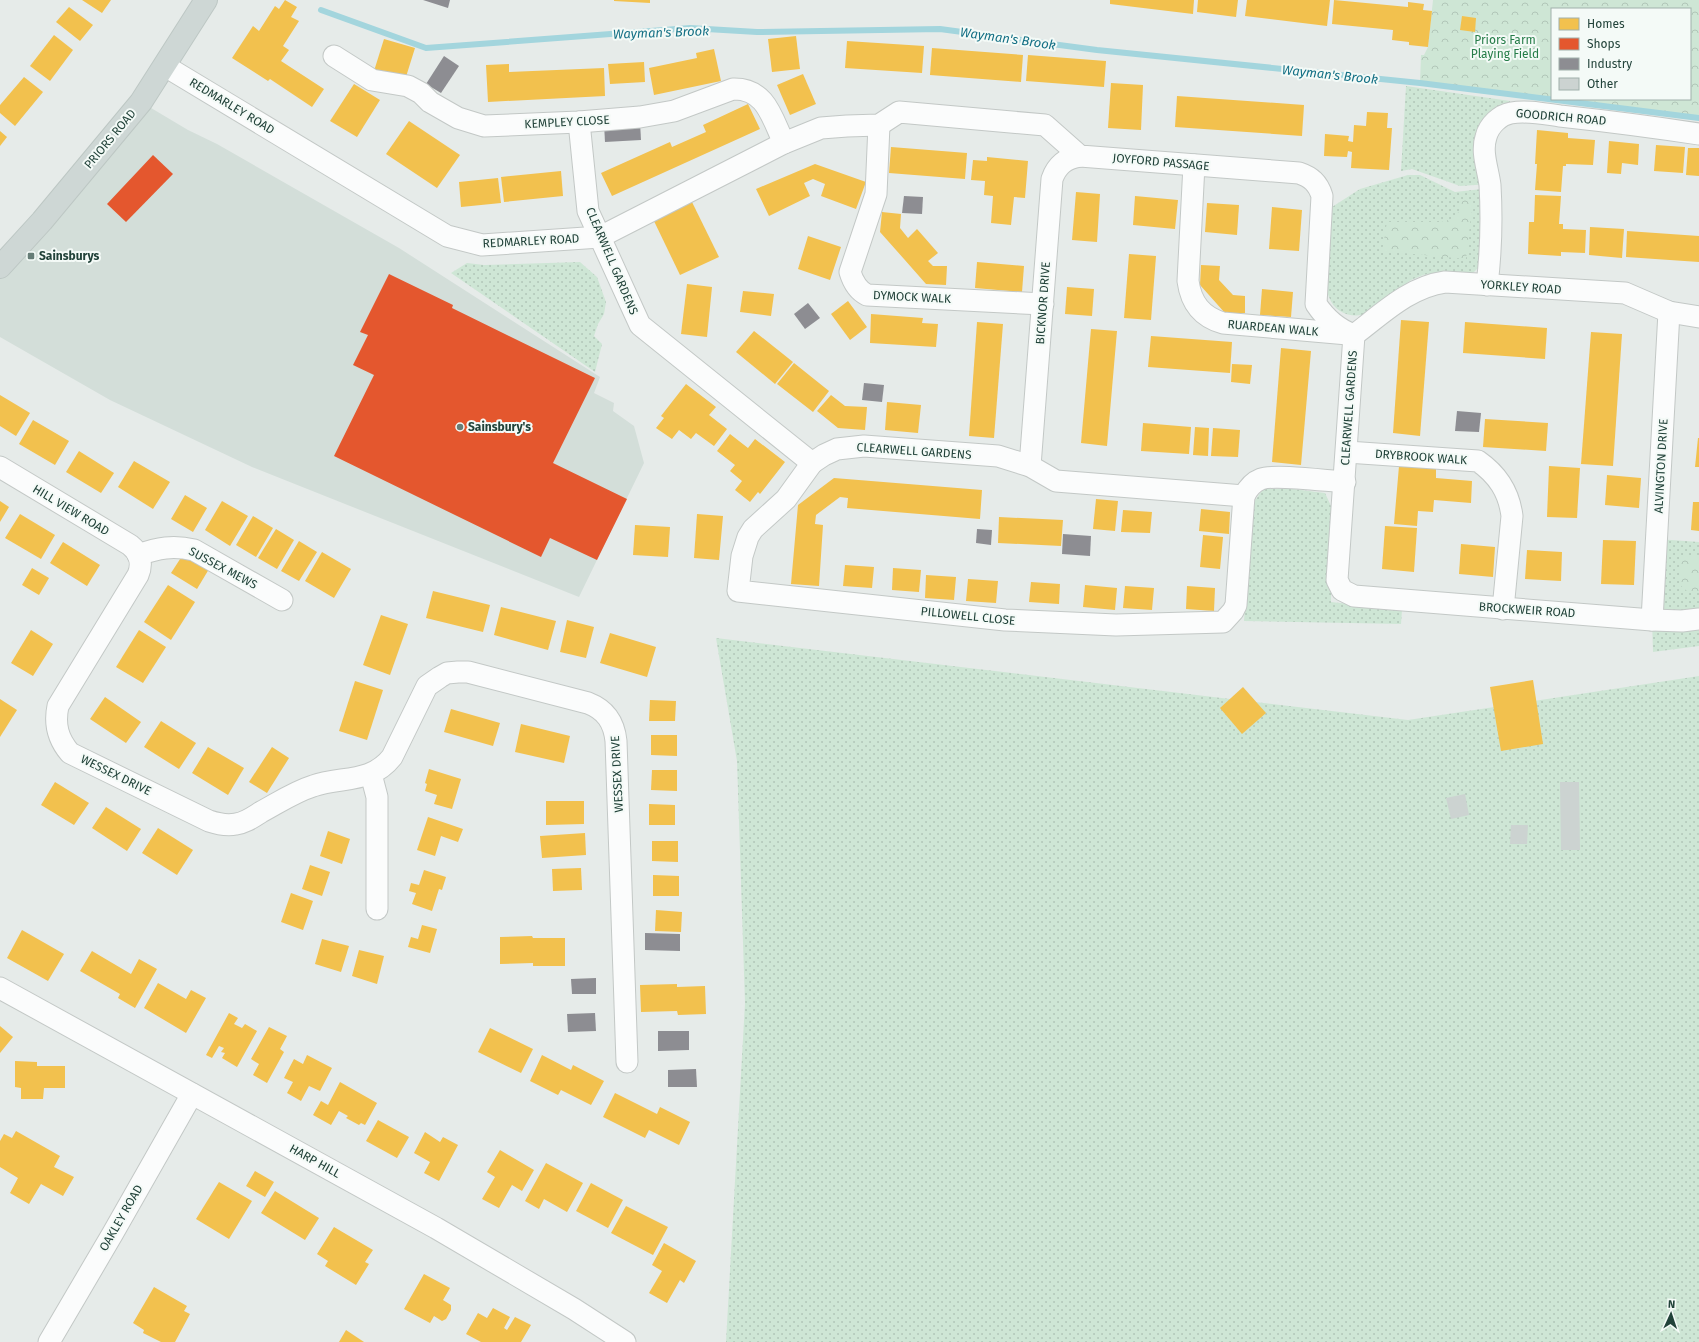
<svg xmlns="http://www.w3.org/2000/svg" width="1699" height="1342" font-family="'Fira Sans',sans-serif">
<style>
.built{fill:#d3ded9}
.grass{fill:url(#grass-dots)}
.park{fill:url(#park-crowns);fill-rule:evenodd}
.homes{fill:#f2c14e}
.shops{fill:#e4572e}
.industry{fill:#8d8d92}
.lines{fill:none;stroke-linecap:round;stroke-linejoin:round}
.stream{stroke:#a3d5dd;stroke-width:6}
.building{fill:#ccd3d1}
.minor-casing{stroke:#c3c8c6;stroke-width:23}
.major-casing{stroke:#bdc7c4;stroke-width:24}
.minor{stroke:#fbfcfc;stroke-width:21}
.major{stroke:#ced7d5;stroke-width:22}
.poi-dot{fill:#667d77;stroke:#f4faf7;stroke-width:1.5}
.labels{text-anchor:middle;stroke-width:4;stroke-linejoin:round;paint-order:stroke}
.park-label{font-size:12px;fill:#267d49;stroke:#f4faf7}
.street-label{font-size:12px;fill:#214239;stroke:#f4faf7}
.poi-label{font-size:12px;font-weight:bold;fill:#214239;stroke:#f4faf7;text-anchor:start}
.water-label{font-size:13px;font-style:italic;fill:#147085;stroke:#f4faf7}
</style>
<defs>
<pattern id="grass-dots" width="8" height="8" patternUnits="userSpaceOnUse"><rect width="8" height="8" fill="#cee6d5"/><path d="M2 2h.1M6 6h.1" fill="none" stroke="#b1c6b8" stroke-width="1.8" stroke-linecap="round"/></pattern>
<pattern id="park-crowns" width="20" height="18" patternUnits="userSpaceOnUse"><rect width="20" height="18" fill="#cee6d5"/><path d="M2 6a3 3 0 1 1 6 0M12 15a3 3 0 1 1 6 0" fill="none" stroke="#b1c6b8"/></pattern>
</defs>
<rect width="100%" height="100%" fill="#e6ebe9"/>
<polygon class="built" points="141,102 188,130 217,144 399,248 600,377 594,393 614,403 613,411 634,426 644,463 579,597 252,467 110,400 0,337 0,267"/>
<g class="grass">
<polygon points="1406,86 1510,101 1510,113 1495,121 1490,184 1460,186 1412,169 1401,171"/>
<path d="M1408,175H1420L1455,192L1482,189L1484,259L1478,268L1474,272L1468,275L1446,271L1423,275L1411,280L1367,314C1352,318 1335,314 1329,297C1325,288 1328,276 1328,266C1329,247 1330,227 1332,207L1360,189Z"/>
<polygon points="580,262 597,277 606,302 604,314 598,324 594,336 602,344 595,372 451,273 467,263 484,265"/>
<polygon points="1263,489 1293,489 1325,493 1331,506 1331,602 1402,610 1401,624 1244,621 1252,505"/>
<polygon points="1657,539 1699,542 1699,646 1653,652 1652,620"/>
<polygon points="716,638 1408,720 1699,676 1699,1342 726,1342 745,1003 737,761"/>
</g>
<g class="park">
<path d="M1433,0H1699V118L1420,83L1421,55H1424L1428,47ZM1552,9H1690V99H1552Z"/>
<path d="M1462,199H1473L1466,259L1382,251L1387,222H1441C1454,220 1461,213 1462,199Z"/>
<polygon points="1681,555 1699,557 1699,592 1688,592 1679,584"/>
</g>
<g class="homes">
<polygon points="82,0 111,0 102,13"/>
<polygon points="285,0 297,7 291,17 299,21 283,46 289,50 281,61 324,89 312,107 270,79 268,81 232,58 253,26 259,31 275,6 279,9"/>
<polygon points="614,0 650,0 650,3 614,1"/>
<polygon points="1110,0 1194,0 1193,14 1110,4"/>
<polygon points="1198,0 1238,0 1236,17 1197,12"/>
<polygon points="1247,0 1330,0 1327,26 1245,16"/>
<polygon points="1334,0 1408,7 1408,2 1424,4 1423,10 1432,11 1428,47 1409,45 1409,42 1392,40 1393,30 1332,24"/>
<polygon points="69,7 93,25 80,41 56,22"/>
<polygon points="1462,16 1476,18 1475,32 1460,30"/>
<polygon points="54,35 73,50 50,81 30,66"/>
<polygon points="796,36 800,69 772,72 768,39"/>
<polygon points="384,39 415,48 405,80 374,71"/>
<polygon points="847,41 924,46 922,73 845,68"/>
<polygon points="932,48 1023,55 1021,82 930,75"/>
<polygon points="714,49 721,81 654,95 649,68 697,58 696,53"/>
<polygon points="1028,55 1106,61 1104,87 1026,81"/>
<polygon points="644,62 645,82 610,84 608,64"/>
<polygon points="509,64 509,72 604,68 605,96 488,102 486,65"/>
<polygon points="803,74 816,104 790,115 777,85"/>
<polygon points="24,77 43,92 15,126 0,113 0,105"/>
<polygon points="1111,83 1143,85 1141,130 1108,128"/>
<polygon points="354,84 380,100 357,137 330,121"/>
<polygon points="1177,96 1304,105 1302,136 1175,127"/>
<polygon points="748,104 760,129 612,196 601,173 670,142 672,147 706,132 703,125"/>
<polygon points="1367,112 1388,113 1387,128 1392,128 1389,170 1351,168 1352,152 1348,151 1347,157 1324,156 1325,134 1349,136 1348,141 1353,142 1354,125 1366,126"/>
<polygon points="409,121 460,155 437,188 386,154"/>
<polygon points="1537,130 1568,133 1568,138 1595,140 1593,165 1566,164 1566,166 1563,166 1561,192 1535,190 1537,164 1535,164"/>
<polygon points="0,131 7,137 0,146"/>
<polygon points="1609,141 1639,144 1638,165 1622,163 1621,174 1607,173"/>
<polygon points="1656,145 1685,147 1683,173 1654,171"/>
<polygon points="891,147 967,153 965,179 889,173"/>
<polygon points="1688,148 1699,148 1699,176 1686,175"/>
<polygon points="987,157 1028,161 1025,198 1014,197 1011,225 991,223 993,196 984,195 985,181 971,180 973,160 987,161"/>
<polygon points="815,164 866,182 856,209 821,196 825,184 813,179 804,183 810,196 769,216 756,189"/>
<polygon points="561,171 563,196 504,202 501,177"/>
<polygon points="498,178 501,203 461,207 459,182"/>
<polygon points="1076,192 1100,194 1097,242 1072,240"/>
<polygon points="1535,195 1561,196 1559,224 1563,224 1563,229 1586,230 1585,253 1561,252 1561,256 1528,254 1529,222 1534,222"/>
<polygon points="1135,196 1178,200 1175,229 1133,225"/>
<polygon points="691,200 719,257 680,275 653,219"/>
<polygon points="1207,203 1239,205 1237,235 1205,232"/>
<polygon points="1272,207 1302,210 1299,251 1269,249"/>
<polygon points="882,212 901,214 900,228 908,238 917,229 938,253 928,261 933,266 947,266 946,285 926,284 904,259 880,232"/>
<polygon points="1590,227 1624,229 1622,258 1589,255"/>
<polygon points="1627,231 1699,236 1699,262 1626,257"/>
<polygon points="808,236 841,247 830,280 798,269"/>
<polygon points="1129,254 1156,256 1151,320 1124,318"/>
<polygon points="977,262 1024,266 1022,292 975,288"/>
<polygon points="1201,265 1220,266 1219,280 1233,295 1245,296 1245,313 1225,313 1200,285"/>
<polygon points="687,284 712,287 707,337 681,334"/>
<polygon points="1067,287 1094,289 1092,316 1065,314"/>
<polygon points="1262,289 1293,292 1291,317 1260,315"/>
<polygon points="743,291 774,294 771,316 740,312"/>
<polygon points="848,301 867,327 850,340 831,314"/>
<polygon points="871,314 923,318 922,323 938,324 936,347 870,343"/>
<polygon points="1401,320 1429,322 1420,436 1393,433"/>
<polygon points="977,322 1003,324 994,438 969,436"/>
<polygon points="1465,322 1547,328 1545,359 1463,353"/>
<polygon points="1091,329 1117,331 1107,446 1081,443"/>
<polygon points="754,331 793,362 775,384 736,352"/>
<polygon points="1591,332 1622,334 1613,466 1581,464"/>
<polygon points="1151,336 1232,342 1230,373 1148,367"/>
<polygon points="1281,348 1311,351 1301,465 1272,462"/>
<polygon points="794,363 829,391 813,412 777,384"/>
<polygon points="1232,364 1252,365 1250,384 1231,382"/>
<polygon points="686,384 716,407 709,415 727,429 714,446 696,433 691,439 679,430 672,439 656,428 664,418 661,416"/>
<polygon points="0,395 30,413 16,436 0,426"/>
<polygon points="831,395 845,406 867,407 865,430 838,428 817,411"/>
<polygon points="887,402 921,405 918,433 885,430"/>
<polygon points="1485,419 1548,423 1546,451 1483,447"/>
<polygon points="33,420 69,441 55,465 19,444"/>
<polygon points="1143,423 1191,427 1189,454 1141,451"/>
<polygon points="1195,427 1209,428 1208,456 1193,455"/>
<polygon points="1213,428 1240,430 1238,457 1211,456"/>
<polygon points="730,434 748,448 755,439 785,462 760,494 758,492 750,502 735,490 742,481 730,471 735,465 717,451"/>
<polygon points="1698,438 1699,438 1699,467 1695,467"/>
<polygon points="79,451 114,473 101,493 66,472"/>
<polygon points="134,461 170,482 153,509 118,487"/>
<polygon points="1399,466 1436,469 1436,478 1472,481 1471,503 1434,500 1433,512 1418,511 1417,526 1394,524"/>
<polygon points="1549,466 1580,468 1577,518 1547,517"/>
<polygon points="1607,475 1641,478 1639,508 1605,505"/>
<polygon points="834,478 982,490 980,519 847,508 848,498 840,497 816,515 815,524 823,525 819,586 791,584 798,505"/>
<polygon points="185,495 207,508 193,532 171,519"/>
<polygon points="1096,499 1118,501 1115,531 1093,529"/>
<polygon points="0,501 9,507 0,522"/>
<polygon points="222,501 248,516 230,546 205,530"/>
<polygon points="1693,502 1699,502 1699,531 1691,530"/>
<polygon points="1201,509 1230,512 1229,534 1199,531"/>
<polygon points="1123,510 1152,512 1150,533 1121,532"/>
<polygon points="20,514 55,535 41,559 5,538"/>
<polygon points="697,514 723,516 719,560 694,558"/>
<polygon points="253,516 273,528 256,557 236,545"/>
<polygon points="999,517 1063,520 1061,546 998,543"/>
<polygon points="635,525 670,527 668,557 633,555"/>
<polygon points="1385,526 1417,528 1414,572 1382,569"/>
<polygon points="276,529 294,540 277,569 258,558"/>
<polygon points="1203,535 1223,537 1220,569 1200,567"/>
<polygon points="1603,540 1636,541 1634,585 1601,584"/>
<polygon points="299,541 317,552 299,581 281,571"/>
<polygon points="63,542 100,565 87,586 50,563"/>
<polygon points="1461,544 1495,547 1493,577 1459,574"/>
<polygon points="1527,550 1562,552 1561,581 1525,579"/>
<polygon points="322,552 351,569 334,598 305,581"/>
<polygon points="184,553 209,569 197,589 171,573"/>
<polygon points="845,565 874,567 872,588 843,586"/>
<polygon points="32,568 49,578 39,595 22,585"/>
<polygon points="893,568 921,570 919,592 892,590"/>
<polygon points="926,575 956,577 954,600 925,598"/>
<polygon points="968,579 998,581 996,603 966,601"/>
<polygon points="1031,582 1060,584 1059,604 1029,602"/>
<polygon points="168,585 195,602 171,640 144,622"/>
<polygon points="1085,585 1117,588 1115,610 1083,607"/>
<polygon points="1125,586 1154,588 1152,610 1123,608"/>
<polygon points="1187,586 1215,588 1214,611 1186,609"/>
<polygon points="433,591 490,605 483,632 426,618"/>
<polygon points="501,607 556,621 548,650 494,635"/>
<polygon points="381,615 408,624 390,675 363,665"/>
<polygon points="567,620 594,627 586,658 560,652"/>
<polygon points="31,630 53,644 33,676 11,663"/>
<polygon points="139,630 166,647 143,683 116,667"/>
<polygon points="610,633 656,647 647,677 600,663"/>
<polygon points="1533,680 1543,744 1501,751 1490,687"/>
<polygon points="355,681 383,690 367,740 339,731"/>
<polygon points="1243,687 1266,713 1242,734 1220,708"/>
<polygon points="105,697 141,722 126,743 90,719"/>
<polygon points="0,699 17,710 0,737"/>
<polygon points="650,700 676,701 675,721 649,721"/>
<polygon points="451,709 500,723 493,746 444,732"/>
<polygon points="161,721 196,743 179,769 144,747"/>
<polygon points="521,724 570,736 564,763 515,752"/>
<polygon points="651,735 677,735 677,756 651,755"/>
<polygon points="208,747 244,768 228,795 192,773"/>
<polygon points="272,747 289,758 267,793 249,782"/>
<polygon points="429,769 461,779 452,809 434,804 437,795 425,791 427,784 425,783"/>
<polygon points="652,770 677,770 677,791 651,790"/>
<polygon points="55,782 89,803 74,825 41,805"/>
<polygon points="546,801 584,801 584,824 546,825"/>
<polygon points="649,804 675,805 675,825 649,825"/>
<polygon points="106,807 141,829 127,851 92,828"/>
<polygon points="428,817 463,829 458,842 441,836 435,856 417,850"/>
<polygon points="158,828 193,850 177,875 142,853"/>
<polygon points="328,831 350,839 342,864 320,856"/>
<polygon points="585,833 586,855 542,858 540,836"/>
<polygon points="652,841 678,841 678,862 652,861"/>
<polygon points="310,865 330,872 322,896 302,889"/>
<polygon points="581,868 582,890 553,891 552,869"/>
<polygon points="424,870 446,877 442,890 439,889 432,911 412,904 416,893 409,891 411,883 419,885"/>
<polygon points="653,875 679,876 679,896 653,896"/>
<polygon points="291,893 313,901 303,930 281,922"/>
<polygon points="656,910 682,912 681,932 655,931"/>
<polygon points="422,925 437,929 430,953 408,947 411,937 418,939"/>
<polygon points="22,930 64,954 48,981 7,958"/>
<polygon points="532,936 533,938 565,938 565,966 533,966 533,963 500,964 500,937"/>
<polygon points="322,939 349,946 341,972 315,964"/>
<polygon points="359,950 384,956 377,984 352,976"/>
<polygon points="92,951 131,974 139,959 157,969 135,1008 118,998 120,994 80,971"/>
<polygon points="158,983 186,999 191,990 206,998 186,1033 144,1008"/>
<polygon points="677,984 677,987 705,986 706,1014 678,1015 677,1011 641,1012 640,985"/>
<polygon points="229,1013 238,1018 234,1024 242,1028 245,1024 257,1031 237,1067 222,1058 225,1053 221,1052 224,1048 219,1046 212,1058 206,1055"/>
<polygon points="0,1026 13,1037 0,1053"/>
<polygon points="269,1027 287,1036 280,1049 284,1052 267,1083 253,1075 259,1064 251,1059"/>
<polygon points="490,1028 533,1049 521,1073 478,1052"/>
<polygon points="307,1055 332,1068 320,1091 309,1086 301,1101 287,1093 293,1082 284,1078 294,1059 303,1064"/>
<polygon points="542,1055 571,1070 573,1065 604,1081 591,1105 561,1090 558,1095 530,1081"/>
<polygon points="15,1061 37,1062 37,1066 65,1066 65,1088 44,1088 43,1099 21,1099 21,1088 15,1087"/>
<polygon points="340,1082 377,1103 365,1125 361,1123 359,1125 346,1118 348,1116 339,1111 331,1125 313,1115 321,1101 328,1105"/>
<polygon points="615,1093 657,1114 660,1107 690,1122 679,1145 649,1130 645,1138 603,1117"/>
<polygon points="378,1120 409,1137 397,1158 366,1141"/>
<polygon points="16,1131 60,1156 54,1167 74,1177 63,1196 41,1184 29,1204 10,1193 18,1178 0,1167 0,1141 4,1134 12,1138"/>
<polygon points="425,1132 440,1142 443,1137 458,1145 439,1181 424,1173 430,1162 414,1153"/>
<polygon points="500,1150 534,1170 522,1191 512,1185 499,1208 482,1199 495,1177 487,1172"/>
<polygon points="546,1163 583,1183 567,1212 544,1199 539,1209 525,1201"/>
<polygon points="255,1171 274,1182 265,1197 246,1186"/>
<polygon points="219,1182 252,1201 229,1239 196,1219"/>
<polygon points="591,1183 623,1200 608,1228 576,1211"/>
<polygon points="275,1191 319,1218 305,1240 261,1213"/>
<polygon points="626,1206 668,1227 653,1255 611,1233"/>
<polygon points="334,1227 373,1250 365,1262 369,1264 356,1285 325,1266 328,1261 317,1254"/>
<polygon points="664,1243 696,1261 684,1283 680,1280 667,1303 649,1293 662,1271 652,1265"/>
<polygon points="424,1274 450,1288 443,1300 451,1305 451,1310 446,1319 442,1321 434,1316 430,1323 404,1309"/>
<polygon points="154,1287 187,1306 184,1311 190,1314 175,1342 161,1342 143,1333 144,1330 133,1323"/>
<polygon points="493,1308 510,1317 504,1328 507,1330 515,1317 531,1325 521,1342 481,1342 466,1334 478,1313 487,1318"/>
<polygon points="346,1330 364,1342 339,1342"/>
</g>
<g class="shops">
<polygon points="153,155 173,174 126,222 107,204"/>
<polygon points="389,274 453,305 452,308 595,378 553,463 627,499 597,560 550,538 541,557 334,456 374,375 353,365 368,335 360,332"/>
</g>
<g class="industry">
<polygon points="423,0 450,0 448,8"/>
<polygon points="444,56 459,66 441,93 426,84"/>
<polygon points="640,122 641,140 605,142 604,124"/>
<polygon points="904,196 923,197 922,214 902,213"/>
<polygon points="808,303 820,318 805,329 794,314"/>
<polygon points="864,383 884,385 882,402 862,400"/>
<polygon points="1457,411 1481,413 1479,432 1455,431"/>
<polygon points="977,529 992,530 991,545 976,543"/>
<polygon points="1063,534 1091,536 1090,556 1062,554"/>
<polygon points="645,933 680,934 680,951 645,950"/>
<polygon points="596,978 596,994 572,994 571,979"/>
<polygon points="595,1013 596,1031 568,1032 567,1014"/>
<polygon points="658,1031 689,1031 689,1050 658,1051"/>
<polygon points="696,1069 697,1087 668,1087 668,1070"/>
</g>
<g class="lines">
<polyline class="stream" points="321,10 426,48 690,28 757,32 940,29 1097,50 1420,83 1699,118"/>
</g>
<g class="building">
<polygon points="1560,782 1579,782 1580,850 1561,850"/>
<polygon points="1465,794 1469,815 1451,819 1446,798"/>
<polygon points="1511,825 1528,825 1527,844 1510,844"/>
</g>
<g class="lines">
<g class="minor-casing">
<g id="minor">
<path d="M334,56L372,80L408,86L421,93L430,102L458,118L484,126L579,122L640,117L674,111L733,89C766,88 772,118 784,143"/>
<path d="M165,66L447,236L482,245L600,237L784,143L821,128L847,126L879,125L899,112L1045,125L1080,156L1299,173C1311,177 1318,183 1322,196L1316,304C1326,319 1337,329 1354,335"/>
<path d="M579,122L588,211L640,325L812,463L824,455L837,449L864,446L998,456L1030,466L1056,481L1244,496C1248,488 1253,482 1261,479C1275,474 1327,481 1345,482"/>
<path d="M879,125L876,194L850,272C853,282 857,290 867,295L1043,304"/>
<path d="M1194,165L1188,281C1191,303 1202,317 1223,323L1348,334"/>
<path d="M1487,285C1491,252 1492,219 1490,185C1488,169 1481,152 1486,137C1489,125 1500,115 1511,113C1527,110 1545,114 1560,116C1606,121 1653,127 1699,134"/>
<polyline points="1354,335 1337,580 1342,590 1354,596 1652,620 1682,621 1699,619"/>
<path d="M1354,335C1382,314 1409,287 1445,282L1625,293L1669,312L1699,317"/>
<path d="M1347,452L1478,461C1498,475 1509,492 1512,516L1503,609"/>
<polyline points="812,463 786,499 753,529 748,537 742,556 738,591 1005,620 1116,625 1223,622 1233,611 1236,605 1244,496"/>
<path d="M1030,466L1052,179C1057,165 1066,158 1080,156"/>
<path d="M0,467L130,545C140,553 143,563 138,575L58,706C54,725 58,739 70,753L209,821C218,824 226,826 236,824C245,823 253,817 261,812C278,803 294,792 313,786C341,776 371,784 392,757L427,686L440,677L447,673L458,672H468L588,703C606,710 614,722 616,741L627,1062"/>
<path d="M138,555C158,548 173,545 194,550L282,600"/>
<polyline points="1652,620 1669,312"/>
<polyline points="371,774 377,797 377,909"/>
<polyline points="0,988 436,1228 574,1309 625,1342"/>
<polyline points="49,1342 113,1233 192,1094"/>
</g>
</g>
<g class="major-casing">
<polyline id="major" points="0,267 42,221 141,102 206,0"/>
</g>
<use href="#minor" class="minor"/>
<use href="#major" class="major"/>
</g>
<g class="poi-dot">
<rect x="27" y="252" width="8" height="8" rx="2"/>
<circle cx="460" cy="427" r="4"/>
</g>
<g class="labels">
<g class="park-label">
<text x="1505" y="44">Priors Farm<tspan x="1505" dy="14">Playing Field</tspan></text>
</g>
<g class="street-label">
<text transform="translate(232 106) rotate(31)" y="4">REDMARLEY ROAD</text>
<text transform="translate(1561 117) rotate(5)" y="4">GOODRICH ROAD</text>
<text transform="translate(567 122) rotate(-3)" y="4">KEMPLEY CLOSE</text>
<text transform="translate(110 139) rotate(-50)" y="4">PRIORS ROAD</text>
<text transform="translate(1161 162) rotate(5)" y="4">JOYFORD PASSAGE</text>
<text transform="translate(531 241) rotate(-3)" y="4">REDMARLEY ROAD</text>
<text transform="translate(612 261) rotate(67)" y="4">CLEARWELL GARDENS</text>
<text transform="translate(1521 287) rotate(4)" y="4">YORKLEY ROAD</text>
<text transform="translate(912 297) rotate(3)" y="4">DYMOCK WALK</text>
<text transform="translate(1043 303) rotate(-86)" y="4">BICKNOR DRIVE</text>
<text transform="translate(1273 328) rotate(5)" y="4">RUARDEAN WALK</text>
<text transform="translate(1349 408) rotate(-86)" y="4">CLEARWELL GARDENS</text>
<text transform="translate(914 451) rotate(4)" y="4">CLEARWELL GARDENS</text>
<text transform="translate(1421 457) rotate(4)" y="4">DRYBROOK WALK</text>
<text transform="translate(1661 466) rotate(-87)" y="4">ALVINGTON DRIVE</text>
<text transform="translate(71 510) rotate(31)" y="4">HILL VIEW ROAD</text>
<text transform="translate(223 568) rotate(28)" y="4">SUSSEX MEWS</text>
<text transform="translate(1527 610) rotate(4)" y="4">BROCKWEIR ROAD</text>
<text transform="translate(968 616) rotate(6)" y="4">PILLOWELL CLOSE</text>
<text transform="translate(617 774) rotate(-93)" y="4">WESSEX DRIVE</text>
<text transform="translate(116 775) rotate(26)" y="4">WESSEX DRIVE</text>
<text transform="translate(315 1161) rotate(29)" y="4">HARP HILL</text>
<text transform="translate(121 1218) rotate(-60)" y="4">OAKLEY ROAD</text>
</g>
<g class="poi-label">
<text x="39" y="260">Sainsburys</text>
<text x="468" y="431">Sainsbury's</text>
</g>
<g class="water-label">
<text transform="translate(661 32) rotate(-2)" y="5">Wayman's Brook</text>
<text transform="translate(1008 38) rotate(8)" y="5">Wayman's Brook</text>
<text transform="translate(1330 74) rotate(6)" y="5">Wayman's Brook</text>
</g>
</g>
<rect x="1551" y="8" width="140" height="92" fill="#f4faf7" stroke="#a0b0ab"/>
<rect x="1559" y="18" width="20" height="12" fill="#f2c14e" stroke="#a0b0ab"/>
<text x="1587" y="28" font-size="12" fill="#214239">Homes</text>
<rect x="1559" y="38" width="20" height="12" fill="#e4572e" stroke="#a0b0ab"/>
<text x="1587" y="48" font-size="12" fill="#214239">Shops</text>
<rect x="1559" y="58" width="20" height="12" fill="#8d8d92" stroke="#a0b0ab"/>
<text x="1587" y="68" font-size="12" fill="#214239">Industry</text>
<rect x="1559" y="78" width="20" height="12" fill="#ccd3d1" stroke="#a0b0ab"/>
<text x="1587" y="88" font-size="12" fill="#214239">Other</text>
<g transform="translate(1671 1314) rotate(3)" stroke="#f4faf7" stroke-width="3" paint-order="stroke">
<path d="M0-3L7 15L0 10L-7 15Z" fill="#214239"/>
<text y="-6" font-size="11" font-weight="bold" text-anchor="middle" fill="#214239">N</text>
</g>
</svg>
